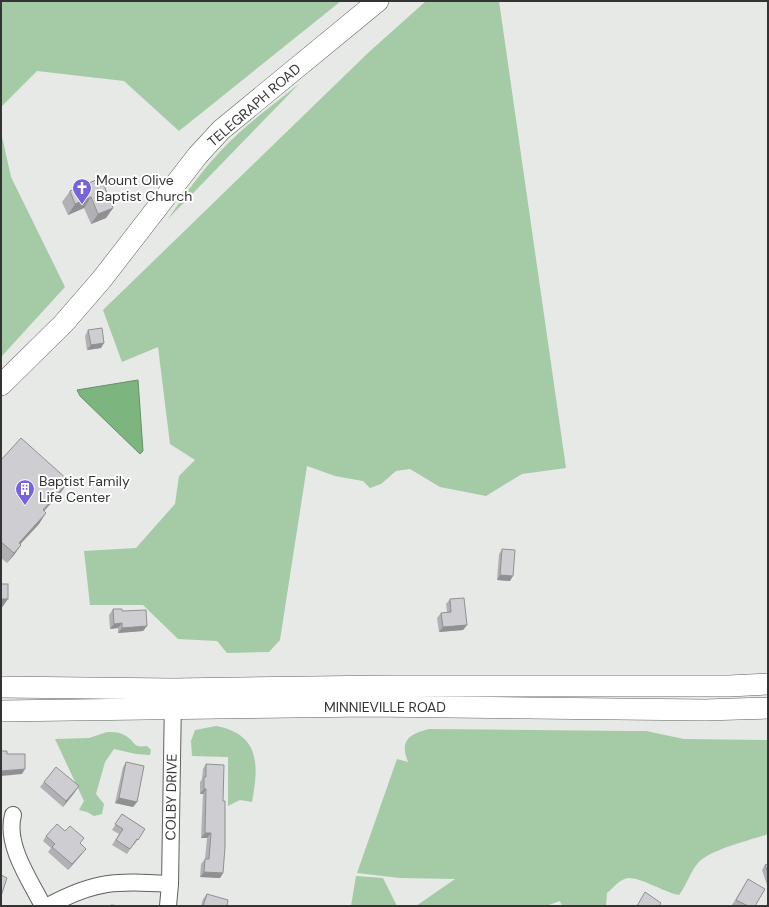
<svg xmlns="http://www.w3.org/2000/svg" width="769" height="907" font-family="'DM Sans',sans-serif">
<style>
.green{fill:#a5caa6}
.water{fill:#7db57f;stroke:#678e68}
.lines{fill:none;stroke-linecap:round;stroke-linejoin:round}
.minor-casing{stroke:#5f625f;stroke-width:18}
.major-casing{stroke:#5f625f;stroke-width:22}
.minor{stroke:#fff;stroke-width:16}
.major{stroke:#fff;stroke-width:21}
.wall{fill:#b1b1b5}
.shaded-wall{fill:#909093}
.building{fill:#ceced2;stroke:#909093}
.labels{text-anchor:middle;stroke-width:4;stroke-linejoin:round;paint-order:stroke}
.street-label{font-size:14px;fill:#333433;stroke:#fff}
.poi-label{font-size:14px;fill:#333433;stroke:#fff;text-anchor:start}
</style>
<rect width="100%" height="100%" fill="#e6e9e6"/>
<g class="green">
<polygon points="1,1 341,1 179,131 124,81 37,71 1,107"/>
<polygon points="426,1 499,1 566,468 522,474 486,496 440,487 410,469 396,471 381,484 370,488 363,481 335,476 307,466 280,640 269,652 227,653 217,641 178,639 143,605 90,605 84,551 136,548 175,504 179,476 195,460 170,444 158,347 122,362 103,310 369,52"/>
<path d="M299,84L168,219C189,188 212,157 240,132C259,115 279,100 299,84Z"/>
<polygon points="1,132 11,177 65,287 1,357"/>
<path d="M216,726C260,734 259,765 252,802L240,800L228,806V757L192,756L191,741L195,730Z"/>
<path d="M429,729L629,731H646L684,739L768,740V834C751,840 709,850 698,863C690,872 687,885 679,895C663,892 643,878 628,878C620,879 613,888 607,893L606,906H562L560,901L546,906H416L455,879L400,878L357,873L397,759L408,762C399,740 410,734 429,729Z"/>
<path d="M107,732C114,732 120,732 126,736C136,742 132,748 147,746L151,750L150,755L136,754L114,749L105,762L96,794L104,804L102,814L94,816L87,812L79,810L84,801L55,739L89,738Z"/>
<polygon points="356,876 383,878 397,906 351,906"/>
</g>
<polygon class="water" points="138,380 143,451 140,454 80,396 77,390"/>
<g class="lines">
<g class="minor-casing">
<g id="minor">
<path d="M13,815C5,845 30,880 43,906"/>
<path d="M48,906C96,880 116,881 170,884"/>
<polyline points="168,906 170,884 173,698"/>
</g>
</g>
<g class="major-casing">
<g id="major">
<polyline points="1,385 63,324 102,279 198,155 221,130 378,1"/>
<polyline points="1,687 173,689 386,686 729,686 768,684"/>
<polyline points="1,711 370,706 705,710 768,708"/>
</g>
</g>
<use href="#minor" class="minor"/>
<use href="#major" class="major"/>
</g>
<g class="wall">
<polygon points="101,178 113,208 106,218 91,224 84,208 68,215 62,202 70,191"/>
<polygon points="88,330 101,348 87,350 85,336"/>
<polygon points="1,460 69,481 61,492 44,511 39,524 20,544 21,545 14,555 7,563 1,558"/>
<polygon points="502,549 510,581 497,580 499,554"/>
<polygon points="450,599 467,625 463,630 439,632 437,618 441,613 447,612 446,604"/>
<polygon points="113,609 122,611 147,626 143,631 118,633 118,628 110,629 109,615"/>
<polygon points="126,762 137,802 133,807 115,803 123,767"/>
<polygon points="206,764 223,801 223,873 220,878 200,877 201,864 205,859 207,838 201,838 203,794 200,794 200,782 202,779 203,769"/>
<polygon points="44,782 75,792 63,807 40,787"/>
<polygon points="122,814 145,829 134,845 133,845 127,854 112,845 119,834 112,830"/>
<polygon points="46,836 80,844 82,854 68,870 48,852 51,848 43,841"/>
<polygon points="768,864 768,888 762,870 765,865"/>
<polygon points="748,879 755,906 734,906 732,905"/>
<polygon points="207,894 227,906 201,906 203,899"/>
</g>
<g class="shaded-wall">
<polygon points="91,197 84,208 68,215 75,204"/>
<polygon points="113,208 106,218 91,224 98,214"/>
<polygon points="104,343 101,348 87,350 91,345"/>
<polygon points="69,481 61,492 36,520 43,510"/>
<polygon points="46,513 39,524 12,553 19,543"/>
<polygon points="21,545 14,555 7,563 14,553"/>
<polygon points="500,575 513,576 510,581 497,580"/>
<polygon points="1,599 8,599 1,609"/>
<polygon points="122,623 118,628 110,629 114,624"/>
<polygon points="467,625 463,630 439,632 443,627"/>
<polygon points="147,626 143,631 118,633 122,628"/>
<polygon points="25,769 22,774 1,776 1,771"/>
<polygon points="79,786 75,792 63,807 66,801"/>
<polygon points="204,789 206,789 203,794 200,794"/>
<polygon points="119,798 137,802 133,807 115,803"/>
<polygon points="205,833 211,833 207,838 201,838"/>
<polygon points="86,849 82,854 68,870 72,864"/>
<polygon points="204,872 223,873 220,878 200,877"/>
</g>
<g class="building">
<polygon points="101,178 113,208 98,214 91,197 75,204 70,191"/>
<polygon points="102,328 104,343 91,345 88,330"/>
<polygon points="21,438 69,481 43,510 46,513 19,543 21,545 14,553 1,542 1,460"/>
<polygon points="502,549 515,550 513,576 500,575"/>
<rect x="1" y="584" width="7" height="15"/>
<polygon points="464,598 467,625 443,627 441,613 451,612 450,599"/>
<polygon points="113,609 122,609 122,611 146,610 147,626 122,628 122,623 114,624"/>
<polygon points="1,751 7,751 7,754 25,754 25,769 1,771"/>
<polygon points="126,762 144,766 137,802 119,798"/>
<polygon points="206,764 224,765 223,801 225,801 225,847 223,873 204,872 205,859 209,859 211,833 205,833 206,789 204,789 204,777 206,777"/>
<polygon points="56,767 79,786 66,801 44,782"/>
<polygon points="122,814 145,829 138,840 137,839 130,849 116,840 123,829 115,824"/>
<polygon points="57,824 65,831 70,826 84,838 80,843 86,849 72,864 52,847 55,844 46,836"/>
<polygon points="768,864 768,873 765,865"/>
<polygon points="1,875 7,878 1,896"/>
<polygon points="748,879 765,889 755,906 748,906 736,900"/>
<polygon points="645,892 661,903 659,906 637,906"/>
<polygon points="207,894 228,900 227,906 203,906"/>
<polygon points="111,905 121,906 111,906"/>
</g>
<defs>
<g id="church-pin" transform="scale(1)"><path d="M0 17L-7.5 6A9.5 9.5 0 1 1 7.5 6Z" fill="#7763dd" stroke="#fff"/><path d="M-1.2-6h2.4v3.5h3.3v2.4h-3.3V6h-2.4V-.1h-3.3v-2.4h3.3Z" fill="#fff"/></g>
<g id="building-pin" transform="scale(1)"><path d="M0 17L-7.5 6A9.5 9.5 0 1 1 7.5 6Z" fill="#7763dd" stroke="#fff"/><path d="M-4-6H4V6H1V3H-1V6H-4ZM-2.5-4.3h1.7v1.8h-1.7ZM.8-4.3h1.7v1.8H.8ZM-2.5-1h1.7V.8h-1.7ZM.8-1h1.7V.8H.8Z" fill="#fff"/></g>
</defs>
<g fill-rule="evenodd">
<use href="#church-pin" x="82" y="188"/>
<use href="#building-pin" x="25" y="489"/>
</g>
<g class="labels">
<g class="street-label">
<text transform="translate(254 105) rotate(-41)" y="5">TELEGRAPH ROAD</text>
<text x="385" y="712">MINNIEVILLE ROAD</text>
<text transform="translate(171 797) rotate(-89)" y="5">COLBY DRIVE</text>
</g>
<g class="poi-label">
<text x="96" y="185">Mount Olive<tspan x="96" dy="16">Baptist Church</tspan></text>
<text x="39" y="486">Baptist Family<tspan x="39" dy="16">Life Center</tspan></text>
</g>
</g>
<rect width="769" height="907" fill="none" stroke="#333433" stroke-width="4"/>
</svg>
